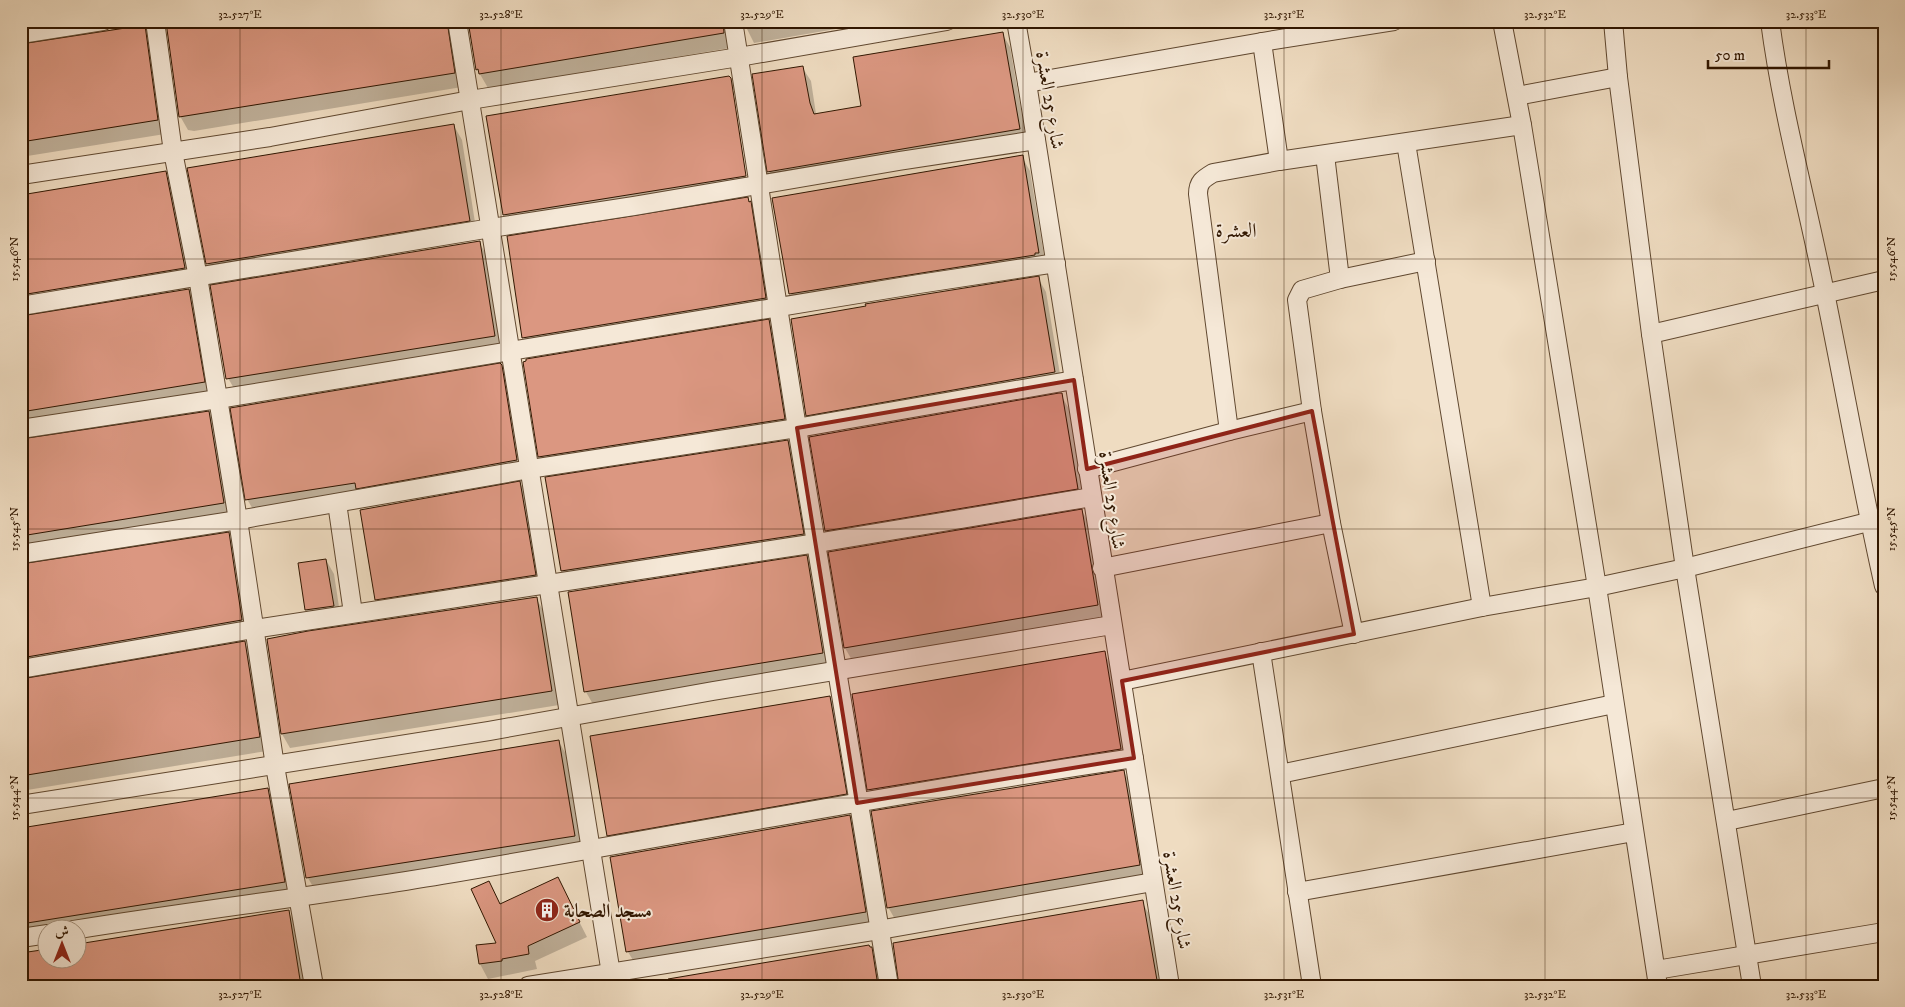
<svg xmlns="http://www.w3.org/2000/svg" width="1905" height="1007" font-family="'IM FELL DW Pica',Amiri,serif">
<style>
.shadow{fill:#0003;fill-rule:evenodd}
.building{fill:#db9781;stroke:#301600}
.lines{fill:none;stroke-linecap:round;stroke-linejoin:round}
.minor-casing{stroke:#604830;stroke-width:20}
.minor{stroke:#f5e8d7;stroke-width:18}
.marked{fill:#8f2418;fill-opacity:0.2;stroke:#8f2418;stroke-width:4;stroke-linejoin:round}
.ticks{fill:none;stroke:#301600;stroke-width:1;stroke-opacity:0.45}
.labels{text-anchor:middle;stroke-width:4;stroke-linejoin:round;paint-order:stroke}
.street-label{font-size:19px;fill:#301600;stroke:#f5e8d7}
.poi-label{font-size:19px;font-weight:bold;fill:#301600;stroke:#f5e8d7;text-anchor:start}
.neighbourhood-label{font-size:20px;fill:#301600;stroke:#f5e8d7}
.neatline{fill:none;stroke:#301600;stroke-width:2}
.ticks-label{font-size:12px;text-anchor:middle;fill:#301600}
</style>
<rect width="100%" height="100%" fill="#efdcc1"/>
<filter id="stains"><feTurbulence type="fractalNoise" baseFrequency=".004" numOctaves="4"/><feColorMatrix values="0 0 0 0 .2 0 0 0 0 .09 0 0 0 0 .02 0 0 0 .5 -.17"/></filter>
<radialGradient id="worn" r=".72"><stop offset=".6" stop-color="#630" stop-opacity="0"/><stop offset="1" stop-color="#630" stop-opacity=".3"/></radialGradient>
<g class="shadow">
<polygon points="21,21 882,21 754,43 745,25 739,24 730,48 488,88 477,69 470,25 463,24 462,87 194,131 188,130 180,116 167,25 161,24 165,134 21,157 21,46 105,33 111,30 114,25 110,24 21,42"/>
<polygon points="1002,33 1010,47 1027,143 777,185 769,171 802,67 811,81 816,114 863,107"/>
<path d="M730,78L739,93L754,189L512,229L504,215L488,117ZM732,90H734L749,181H746Z"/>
<polygon points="454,126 462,140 477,235 216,278 208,264 188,169"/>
<polygon points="1022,157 1030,171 1046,267 799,308 791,294 773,199"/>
<polygon points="165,173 173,187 192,282 21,314 21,196"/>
<polygon points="748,199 758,217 773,312 532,352 524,338 508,237"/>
<polygon points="479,242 487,256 503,350 236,392 228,378"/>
<polygon points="1038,278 1046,292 1062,386 815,429 807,415 867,308"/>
<polygon points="189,290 197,304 212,396 21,427 21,318"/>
<polygon points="768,321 776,335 792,433 548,471 539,457"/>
<polygon points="501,366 509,381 524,474 255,513 247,499"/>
<polygon points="1061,395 1069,409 1085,502 834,544 826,531"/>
<polygon points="209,412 217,426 232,517 21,551 21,441"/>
<polygon points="788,441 796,455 811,548 570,585 562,571 546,478"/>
<polygon points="520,483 528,497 543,589 384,613 376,599"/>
<polygon points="1082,511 1090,525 1105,619 853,662 845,648 830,553"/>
<polygon points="228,534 236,547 250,634 21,676 21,565"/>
<polygon points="807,557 815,571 830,667 594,706 586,692 569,593"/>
<polygon points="326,560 334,574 341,620 314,624 306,610 299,564"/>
<polygon points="536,598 544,612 559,705 290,748 282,734"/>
<polygon points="245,643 253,657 267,751 21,791 21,680"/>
<polygon points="1104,653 1112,667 1128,763 877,804 869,790"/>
<polygon points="830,697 838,711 854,808 616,849 608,835"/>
<polygon points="559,742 567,756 582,849 316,892 308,878 291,785"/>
<polygon points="1124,772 1132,786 1147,879 896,921 888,907"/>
<polygon points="267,789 275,803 292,896 78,930 48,930 21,939 21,829"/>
<polygon points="849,816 857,830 873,926 636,965 628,952"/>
<polygon points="557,878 587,937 535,961 537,969 488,979 480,964 477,947 498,944 489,883 501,905"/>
<polygon points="1142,902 1150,916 1162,986 900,986"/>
<polygon points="288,911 296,925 306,986 21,986 48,960 78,960 78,946"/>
<polygon points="869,947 879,962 883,986 631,986"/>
</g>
<g class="building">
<polygon points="171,21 447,21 455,73 179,117 166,22"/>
<polygon points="468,21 723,21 724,33 479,74 478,69 476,70"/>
<polygon points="145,25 158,120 21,142 21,44"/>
<polygon points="1003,32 1020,129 767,172 752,74 803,66 810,103 814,114 861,106 853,57"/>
<polygon points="729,76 731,78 746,176 503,215 486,116"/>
<polygon points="454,124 470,221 206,264 187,168"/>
<polygon points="1023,155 1039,253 1035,253 1035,255 789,294 772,198"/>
<polygon points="166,171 185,268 21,295 21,195"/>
<polygon points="748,197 749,202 751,201 766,298 522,338 507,236"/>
<polygon points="480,241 495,336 226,379 210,285"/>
<polygon points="1039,276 1055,372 806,416 791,319 866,306 865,304"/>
<polygon points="189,289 205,382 21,412 21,316"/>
<polygon points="769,319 785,419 538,457 523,362 526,361 526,359"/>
<polygon points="500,363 502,365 517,460 356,489 355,483 245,500 230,408"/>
<polygon points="1059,393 1062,393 1078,489 825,531 809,437"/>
<polygon points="209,411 224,503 21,536 21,439"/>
<polygon points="788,440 804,534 561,571 545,477"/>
<polygon points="520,481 536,575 375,600 360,510"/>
<polygon points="1082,509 1098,605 844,648 828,552"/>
<polygon points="229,532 242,620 21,658 21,564"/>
<polygon points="807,555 823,653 584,692 568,592"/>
<polygon points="326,559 334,606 305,610 298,563"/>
<polygon points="537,597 552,691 281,734 267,639 308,631"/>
<polygon points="245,641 260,737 21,776 21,679"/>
<polygon points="1105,651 1121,749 867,790 852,694"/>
<polygon points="830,696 847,794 607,836 590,736"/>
<polygon points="559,740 575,836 306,878 289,784"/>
<polygon points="1124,770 1140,865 887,908 871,811"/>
<polygon points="268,788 285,882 21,924 21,828"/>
<polygon points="850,815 866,912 626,952 610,857"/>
<polygon points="558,877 580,922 528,946 529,954 502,959 502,961 479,964 476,945 496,943 471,889 489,881 500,904"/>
<polygon points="1143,900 1158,986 899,986 893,943"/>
<polygon points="289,910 301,986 21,986 21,953 48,949 48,960 78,960 78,944"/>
<polygon points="869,945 870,947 872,947 878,986 669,986 668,979"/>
</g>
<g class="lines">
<g class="minor-casing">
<g id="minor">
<polyline points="155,21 173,152 198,277 238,520 275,766 314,986"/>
<polyline points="457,21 613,986"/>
<polyline points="733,21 797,428 889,986"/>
<path d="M1016,21L1027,83C1072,384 1121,685 1170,986"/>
<polyline points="1502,21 1522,125 1597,587 1658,986"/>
<polyline points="1613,21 1618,77 1651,334 1685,568 1752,986"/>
<path d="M1770,21C1782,113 1807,202 1825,293C1845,390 1862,489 1884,586"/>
<polyline points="21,34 103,21"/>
<polyline points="1262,42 1279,161"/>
<polyline points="1027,83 1262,42 1394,21"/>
<polyline points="1517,96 1618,77"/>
<polyline points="1406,143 1482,607"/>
<polyline points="1325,155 1340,279"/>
<polyline points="21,175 270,137 470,100 739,57 947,21"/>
<polyline points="21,306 491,228 634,206 899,161 1036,140"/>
<polyline points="1651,334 1884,280"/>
<polyline points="21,429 218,399 919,284 1056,263"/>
<path d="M1229,431L1198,194C1198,182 1203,179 1213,173L1279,161L1522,125"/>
<polyline points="1087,469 1229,431 1312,411"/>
<polyline points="337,503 353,613"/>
<polyline points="21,554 238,520 530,469 797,428 1074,380"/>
<polyline points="1102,568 1331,523"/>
<polyline points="1354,634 1331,523 1312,411 1297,300 1302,290 1340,279 1426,261"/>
<polyline points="1261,652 1312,986"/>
<polyline points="21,669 254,629 817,543 1092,497"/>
<polyline points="1122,681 1482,607 1597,587 1685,568 1884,518"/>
<polyline points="1280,774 1614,704"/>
<polyline points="21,805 489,731 713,691 1112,625"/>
<polyline points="1727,821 1884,788"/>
<polyline points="1297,892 1634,832"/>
<path d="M73,930C196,910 319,896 442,875C673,836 903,792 1134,758"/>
<polyline points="21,938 48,934"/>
<polyline points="1656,970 1884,932"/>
<polyline points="528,986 879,930 1153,882"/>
</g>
</g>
<use href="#minor" class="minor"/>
</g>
<path class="marked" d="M1074,380L1087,469L1312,411L1354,634L1122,681L1134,758L857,803L797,428Z"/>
<path class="ticks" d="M240,21V986M501,21V986M762,21V986M1023,21V986M1284,21V986M1545,21V986M1806,21V986M21,259H1884M21,529H1884M21,798H1884"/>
<defs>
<g id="building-disc" transform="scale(1.25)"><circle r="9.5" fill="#8f2418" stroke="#f5e8d7"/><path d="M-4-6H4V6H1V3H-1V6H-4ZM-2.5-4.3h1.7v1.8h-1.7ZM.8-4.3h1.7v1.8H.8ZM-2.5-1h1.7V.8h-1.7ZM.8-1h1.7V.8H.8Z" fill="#fff"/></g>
</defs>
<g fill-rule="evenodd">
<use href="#building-disc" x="547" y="910"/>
</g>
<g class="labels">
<g class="street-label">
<text transform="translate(1051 100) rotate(81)" y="7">شارع 25 العشرة</text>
<text transform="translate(1113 500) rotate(82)" y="7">شارع 25 العشرة</text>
<text transform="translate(1178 900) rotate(81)" y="7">شارع 25 العشرة</text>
</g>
<g class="poi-label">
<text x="564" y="917">مسجد الصحابة</text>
</g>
<g class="neighbourhood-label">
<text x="1236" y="237">العشرة</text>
</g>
</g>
<rect width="1905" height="1007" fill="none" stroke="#efdcc1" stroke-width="55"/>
<g transform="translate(62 944)"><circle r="24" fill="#f5e8d7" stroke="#a69481"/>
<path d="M0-4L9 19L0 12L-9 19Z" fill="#8f2418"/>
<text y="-8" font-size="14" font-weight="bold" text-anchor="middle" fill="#301600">ش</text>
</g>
<path d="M1708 60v8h121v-8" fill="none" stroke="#301600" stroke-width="2.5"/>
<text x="1715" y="60" font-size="15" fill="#301600" stroke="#f5e8d7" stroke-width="4" paint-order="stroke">50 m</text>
<rect x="28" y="28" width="1850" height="952" class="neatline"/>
<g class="ticks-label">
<text x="240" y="18">32.527°E</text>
<text x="501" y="18">32.528°E</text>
<text x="762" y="18">32.529°E</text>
<text x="1023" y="18">32.530°E</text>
<text x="1284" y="18">32.531°E</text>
<text x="1545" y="18">32.532°E</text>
<text x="1806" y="18">32.533°E</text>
<text transform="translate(14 259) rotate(-90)" y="4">15.546°N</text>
<text transform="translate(1891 259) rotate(-90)" y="4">15.546°N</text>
<text transform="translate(14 529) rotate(-90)" y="4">15.545°N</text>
<text transform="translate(1891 529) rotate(-90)" y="4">15.545°N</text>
<text transform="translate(14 798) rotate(-90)" y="4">15.544°N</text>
<text transform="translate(1891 798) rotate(-90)" y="4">15.544°N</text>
<text x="240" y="998">32.527°E</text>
<text x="501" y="998">32.528°E</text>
<text x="762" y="998">32.529°E</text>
<text x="1023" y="998">32.530°E</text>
<text x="1284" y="998">32.531°E</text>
<text x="1545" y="998">32.532°E</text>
<text x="1806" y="998">32.533°E</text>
</g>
<rect width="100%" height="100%" filter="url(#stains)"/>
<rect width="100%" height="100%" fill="url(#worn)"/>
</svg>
